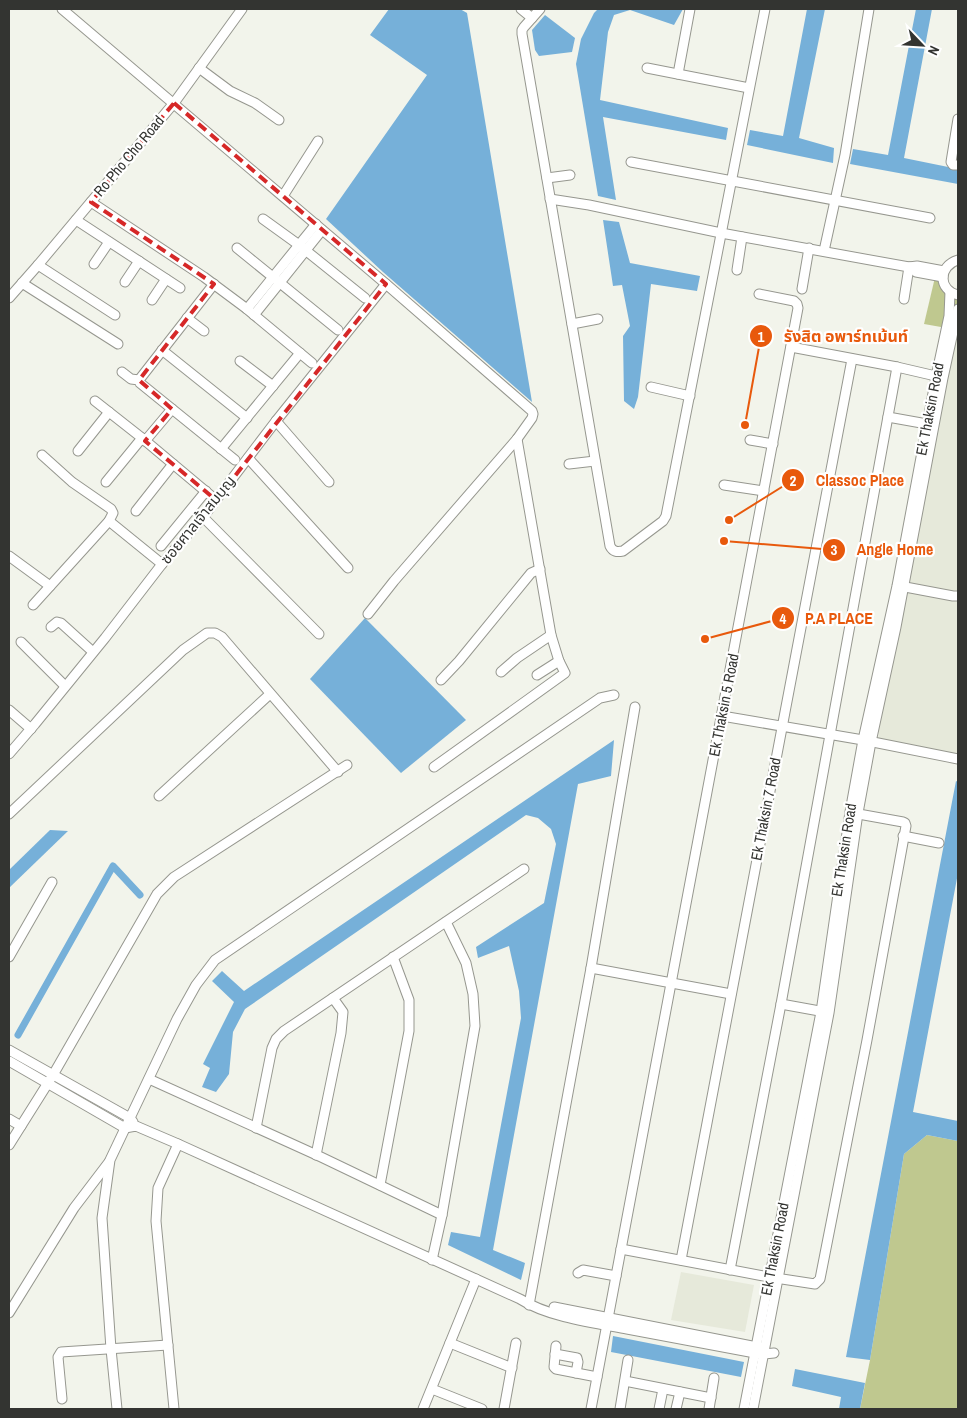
<svg xmlns="http://www.w3.org/2000/svg" width="967" height="1418" font-family="'Archivo Narrow','Noto Sans Thai',sans-serif">
<style>
.built{fill:#e6e9da}
.green{fill:#bfc88f}
.water{fill:#76b0d9}
.lines{fill:none;stroke-linecap:round;stroke-linejoin:round}
.canal{stroke:#76b0d9;stroke-width:7}
.minor-casing{stroke:#96978f;stroke-width:11}
.minor{stroke:#fff;stroke-width:9}
.marked{fill:none;stroke:#d62828;stroke-width:4;stroke-dasharray:10 6;stroke-linejoin:round}
.labels{text-anchor:middle;stroke-width:4.5;stroke-linejoin:round;paint-order:stroke}
.street-label{font-size:15px;fill:#333431;stroke:#fff}
.leader{fill:none;stroke:#e8590c;stroke-width:2}
.callout-dot{fill:#e8590c;stroke:#fff;stroke-width:2}
.mark-label{font-size:15px;text-anchor:middle;font-weight:bold;fill:#fff}
.callout-label{font-size:16px;text-anchor:middle;font-weight:bold;fill:#e8590c;stroke:#fff;stroke-width:4.5;stroke-linejoin:round;paint-order:stroke}
</style>
<rect width="100%" height="100%" fill="#f2f4eb"/>
<g class="built">
<polygon points="956,330 958,330 958,757 878,741 889,625"/>
<polygon points="681,1272 754,1285 745,1332 671,1320"/>
</g>
<g class="green">
<polygon points="936,273 958,292 958,330 924,324"/>
<polygon points="927,1135 958,1141 958,1409 860,1409 870,1360 904,1154"/>
</g>
<g class="water">
<polygon points="389,9 460,9 467,13 532,402 383,272 326,219 427,75 370,35"/>
<polygon points="598,9 683,9 674,25 630,10 614,15 608,32 600,100 728,128 726,140 603,117 616,200 598,196 576,64 581,39 594,13"/>
<polygon points="807,9 825,9 799,138 834,148 833,163 747,145 750,130 783,136"/>
<polygon points="916,9 932,9 904,158 958,169 958,184 850,164 853,149 888,155"/>
<polygon points="545,15 575,38 572,52 539,56 535,50 532,30"/>
<polygon points="603,220 619,222 630,263 700,276 697,291 651,284 638,397 634,409 624,401 623,336 630,326 622,285 613,286"/>
<polygon points="365,618 466,720 401,773 310,679"/>
<polygon points="614,740 611,776 578,784 493,1250 525,1263 521,1280 448,1245 451,1232 480,1237 521,1018 519,991 509,946 478,958 476,947 544,903 556,844 551,829 538,818 526,815 245,1009 233,1032 229,1074 216,1092 202,1087 210,1068 203,1064 234,1002 212,981 222,971 244,991"/>
<polygon points="956,781 958,782 958,873 913,1112 958,1121 958,1141 927,1135 904,1154 870,1360 846,1357"/>
<polygon points="50,830 68,831 9,888 9,870"/>
<polygon points="613,1336 744,1362 741,1377 611,1352"/>
<polygon points="795,1369 865,1383 860,1409 839,1409 841,1397 792,1386"/>
</g>
<g class="lines">
<polyline class="canal" points="18,1035 113,866 140,895"/>
<g class="minor-casing">
<g id="minor">
<polyline points="62,9 386,284 532,411 533,414 532,418 517,439 394,581 368,614"/>
<polyline points="521,9 532,18"/>
<path d="M540,9L524,27L522,30V34L610,546C613,552 617,552 623,551L663,521L666,516L765,9"/>
<polyline points="199,68 230,91 255,103 279,120"/>
<polyline points="647,68 749,88"/>
<polyline points="678,74 690,9"/>
<polyline points="958,119 951,162 953,165 958,165"/>
<polyline points="631,162 930,218"/>
<polyline points="547,178 570,175"/>
<polyline points="283,196 318,141"/>
<polyline points="550,199 589,205 721,233 909,267 917,266 944,271"/>
<polyline points="91,202 204,277 247,309 312,363"/>
<polyline points="263,219 299,245 365,298"/>
<polyline points="76,220 180,288"/>
<polyline points="237,248 338,330"/>
<polyline points="824,251 845,155 869,9"/>
<path d="M958,260C938,266 938,290 958,295"/>
<polyline points="94,264 109,242"/>
<polyline points="38,265 115,315"/>
<polyline points="911,267 916,272 943,277"/>
<polyline points="737,270 742,237"/>
<polyline points="125,282 139,261"/>
<polyline points="22,283 118,344"/>
<polyline points="802,289 809,248"/>
<polyline points="9,298 38,265 174,103 242,9"/>
<polyline points="904,299 909,267"/>
<polyline points="152,300 166,279"/>
<polyline points="247,309 316,224"/>
<polyline points="254,315 322,230"/>
<polyline points="187,318 204,331"/>
<polyline points="572,324 598,319"/>
<polyline points="791,347 897,367 940,377"/>
<polyline points="162,350 247,418"/>
<polyline points="240,361 273,386"/>
<polyline points="122,372 131,379 139,380 140,383 235,460"/>
<polyline points="139,380 214,284"/>
<polyline points="651,387 690,396"/>
<polyline points="95,401 142,438 216,500"/>
<polyline points="888,417 927,424"/>
<polyline points="276,421 329,482"/>
<polyline points="750,440 773,444"/>
<polyline points="145,441 172,409"/>
<polyline points="221,449 300,353"/>
<polyline points="78,451 109,412"/>
<polyline points="248,458 348,568"/>
<polyline points="569,464 595,461"/>
<polyline points="106,482 142,438"/>
<polyline points="724,485 764,491"/>
<polyline points="136,511 173,464"/>
<polyline points="203,517 319,634"/>
<polyline points="109,521 162,564"/>
<polyline points="161,546 206,491"/>
<polyline points="9,556 50,586"/>
<polyline points="900,586 953,596 958,596"/>
<polyline points="33,605 109,521 113,513 111,509 72,482 42,455"/>
<polyline points="51,627 57,622 61,623 93,652"/>
<polyline points="21,642 65,686"/>
<polyline points="501,672 517,658 551,635"/>
<polyline points="537,675 559,661"/>
<polyline points="441,680 459,661 531,573 540,569"/>
<polyline points="9,710 31,729"/>
<polyline points="722,716 863,740 958,759"/>
<polyline points="9,754 35,724 105,638 162,564 203,517 276,421 386,284"/>
<polyline points="434,767 565,673 559,661 551,635 517,439"/>
<polyline points="159,796 270,694"/>
<polyline points="9,814 183,650 207,633 215,633 222,637 338,772"/>
<polyline points="903,836 939,843"/>
<polyline points="9,957 52,882"/>
<polyline points="591,968 731,994"/>
<polyline points="781,1004 825,1012"/>
<polyline points="9,1050 130,1118 133,1122"/>
<path d="M9,1061L125,1128L136,1126L178,1144L520,1299C548,1317 594,1323 627,1329C670,1337 712,1345 755,1353L764,1354L774,1353"/>
<polyline points="149,1079 321,1157 442,1215"/>
<polyline points="9,1119 21,1126"/>
<polyline points="256,1128 272,1048 276,1039 284,1031 524,869"/>
<polyline points="9,1145 53,1075 157,894 174,877 347,765"/>
<polyline points="316,1155 341,1033 343,1012 333,998"/>
<polyline points="380,1185 409,1031 409,1000 393,957"/>
<polyline points="621,1249 769,1277 815,1284 820,1279 867,1040 906,826 905,823 903,822 853,813"/>
<polyline points="432,1260 442,1215 475,1026 473,994 466,963 446,922"/>
<polyline points="681,1260 852,359"/>
<polyline points="730,1270 781,1004 897,367"/>
<polyline points="578,1273 583,1270 616,1276"/>
<polyline points="529,1305 591,968 635,707"/>
<polyline points="554,1307 762,1348"/>
<polyline points="9,1313 74,1208 109,1162"/>
<polyline points="450,1343 512,1368"/>
<polyline points="556,1346 554,1367 556,1369 597,1377"/>
<polyline points="555,1354 577,1358 578,1362 576,1373"/>
<polyline points="625,1381 711,1398"/>
<polyline points="432,1389 482,1409"/>
<polyline points="62,1399 58,1357 61,1352 168,1345"/>
<polyline points="117,1409 111,1349 102,1218 110,1160 177,1019 196,985 215,960 600,698 614,695"/>
<polyline points="174,1409 156,1221 158,1188 178,1144"/>
<polyline points="423,1409 476,1279"/>
<polyline points="504,1409 516,1343"/>
<polyline points="591,1409 798,308 797,304 794,301 759,294"/>
<polyline points="620,1409 628,1360"/>
<polyline points="659,1409 663,1389"/>
<polyline points="676,1409 680,1392"/>
<polyline points="709,1409 714,1378"/>
<polyline points="744,1409 821,1012 850,812 863,740 897,586 936,377 949,316 950,292"/>
<polyline points="753,1409 829,1013 858,813 871,742 896,627 943,378 958,309"/>
</g>
</g>
<use href="#minor" class="minor"/>
</g>
<path class="marked" d="M174,103L386,284L216,500L145,441L172,409L139,380L214,284L91,202Z"/>
<g class="labels">
<g class="street-label">
<text transform="translate(129 156) rotate(-50)" y="5">Ro Pho Cho Road</text>
<text transform="translate(930 409) rotate(-79)" y="5">Ek Thaksin Road</text>
<text transform="translate(198 520) rotate(-51)" y="5">ซอยศาลเจ้าสมบุญ</text>
<text transform="translate(724 705) rotate(-79)" y="5">Ek Thaksin 5 Road</text>
<text transform="translate(766 809) rotate(-79)" y="5">Ek Thaksin 7 Road</text>
<text transform="translate(844 850) rotate(-81)" y="5">Ek Thaksin Road</text>
<text transform="translate(775 1249) rotate(-79)" y="5">Ek Thaksin Road</text>
</g>
</g>
<path class="leader" d="M745 425L761 336M729 520L793 480M724 541L834 550M705 639L783 618"/>
<g class="callout-dot">
<circle cx="745" cy="425" r="5"/>
<circle cx="729" cy="520" r="5"/>
<circle cx="724" cy="541" r="5"/>
<circle cx="705" cy="639" r="5"/>
<circle cx="761" cy="336" r="12"/>
<circle cx="793" cy="480" r="12"/>
<circle cx="834" cy="550" r="12"/>
<circle cx="783" cy="618" r="12"/>
</g>
<g class="mark-label">
<text x="761" y="342">1</text>
<text x="793" y="486">2</text>
<text x="834" y="555">3</text>
<text x="783" y="624">4</text>
</g>
<g class="callout-label">
<text x="846" y="342">รังสิต อพาร์ทเม้นท์</text>
<text x="860" y="486">Classoc Place</text>
<text x="895" y="555">Angle Home</text>
<text x="839" y="624">P.A PLACE</text>
</g>
<rect width="967" height="1418" fill="none" stroke="#333431" stroke-width="20"/>
<g transform="translate(922 45) rotate(115)" stroke="#ffffff" stroke-width="4" paint-order="stroke">
<path d="M0-4L9 19L0 12L-9 19Z" fill="#333431"/>
<text y="-8" font-size="14" font-weight="bold" text-anchor="middle" fill="#333431">N</text>
</g>
</svg>
